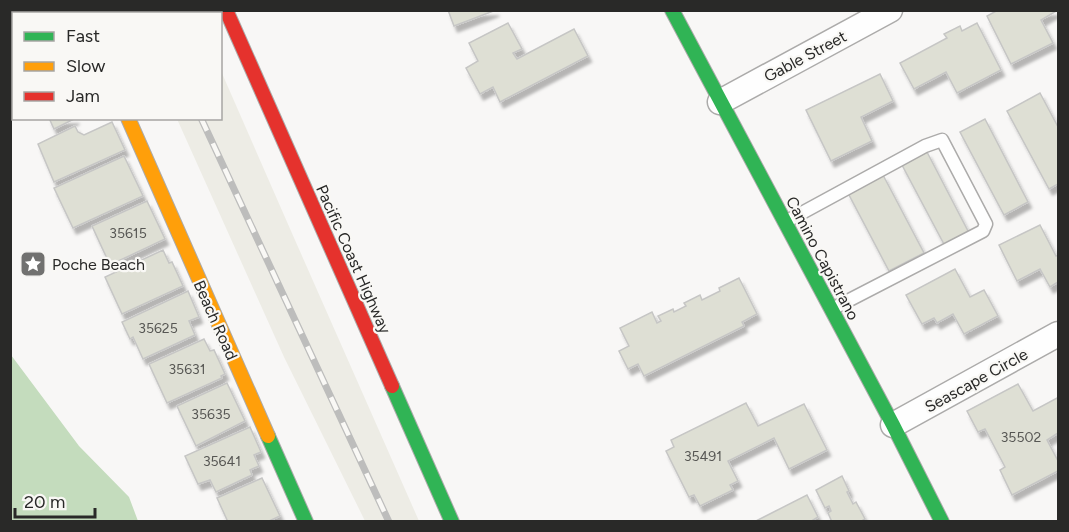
<svg xmlns="http://www.w3.org/2000/svg" width="1069" height="532" font-family="Figtree,sans-serif">
<style>
.built{fill:#edece5}
.water{fill:#c4dcbd}
.building{fill:#dedfd4;stroke:#c6c6c5;stroke-width:1.5;filter:url(#shadow)}
.lines{fill:none;stroke-linecap:round;stroke-linejoin:round}
.lane-casing{stroke:#acabaa;stroke-width:15}
.street-casing{stroke:#acabaa;stroke-width:27}
.fast-casing{stroke:#acabaa;stroke-width:16}
.slow-casing{stroke:#acabaa;stroke-width:16}
.jam-casing{stroke:#acabaa;stroke-width:16}
.lane{stroke:#fefefe;stroke-width:12}
.street{stroke:#fefefe;stroke-width:24}
.fast{stroke:#30b455;stroke-width:14}
.slow{stroke:#ff9f0a;stroke-width:14}
.jam{stroke:#e5322d;stroke-width:14}
.rail-casing{stroke:#bdbdbc;stroke-width:7}
.rail{stroke:#f9f8f5;stroke-width:4.5;stroke-dasharray:14;stroke-linecap:butt}
.labels{text-anchor:middle;stroke-width:4.5;stroke-linejoin:round;paint-order:stroke}
.number-label{font-size:14px;fill:#565653}
.street-label{font-size:16px;fill:#292928;stroke:#f9f8f5}
.poi-label{font-size:16px;fill:#292928;stroke:#f9f8f5;text-anchor:start}
</style>
<defs>
<filter id="shadow"><feDropShadow dx="3.5" dy="6" stdDeviation="1.5" flood-color="#0004"/></filter>
</defs>
<rect width="100%" height="100%" fill="#f8f7f6"/>
<polygon class="built" points="221,71 291,231 419,521 365,521 284,357 177,119 220,118"/>
<polygon class="water" points="11,355 79,446 129,497 138,521 11,521"/>
<g class="building">
<polygon points="448,10 496,10 454,26"/>
<polygon points="998,10 1058,10 1041,20 1053,43 1011,64 987,16"/>
<polygon points="508,23 522,49 513,53 517,59 574,29 588,56 500,102 493,87 480,94 466,68 478,61 469,43"/>
<polygon points="977,23 1001,70 957,93 946,72 914,89 900,63 947,38 944,34 960,26 962,31"/>
<polygon points="14,33 14,75 12,75 10,35"/>
<polygon points="880,74 893,101 861,117 872,141 831,161 806,110"/>
<polygon points="1040,93 1058,127 1058,184 1049,189 1007,111"/>
<polygon points="49,118 76,118 54,129"/>
<polygon points="985,119 1028,202 1004,215 960,132"/>
<polygon points="112,122 125,150 54,182 38,144 75,126 78,132 84,135"/>
<polygon points="927,152 969,233 945,246 902,165"/>
<polygon points="124,156 143,196 73,228 54,188"/>
<polygon points="883,175 924,253 889,271 848,193"/>
<polygon points="147,201 165,239 110,265 92,226"/>
<polygon points="1040,225 1056,256 1058,255 1058,282 1050,287 1040,269 1017,281 999,245"/>
<polygon points="163,250 169,263 172,262 183,286 122,314 105,277"/>
<polygon points="955,269 970,297 984,290 998,316 964,334 953,314 937,323 934,318 922,324 906,295"/>
<polygon points="739,278 757,314 742,322 744,326 644,376 638,364 628,369 619,351 629,346 620,328 652,312 657,323 661,321 658,316 673,309 674,312 686,306 684,303 700,295 702,300 720,291 719,288"/>
<polygon points="188,291 199,317 189,321 195,335 143,359 133,337 130,339 122,322"/>
<polygon points="204,339 210,351 214,350 225,374 221,376 222,378 167,403 149,364"/>
<polygon points="227,383 245,421 196,446 177,406"/>
<polygon points="1018,384 1033,411 1057,398 1058,400 1058,433 1047,440 1058,461 1058,471 1012,495 1000,470 1005,467 985,429 978,432 967,411"/>
<polygon points="746,403 758,426 804,404 827,450 789,469 774,438 728,461 738,481 730,485 733,490 700,506 694,495 689,497 666,451 674,447 671,440"/>
<polygon points="250,427 261,452 254,455 259,466 250,470 252,475 216,492 210,480 198,484 185,456"/>
<polygon points="842,476 849,491 847,492 853,504 856,502 865,519 860,522 832,522 828,513 831,511 829,506 825,508 816,490"/>
<polygon points="262,478 280,516 267,522 228,522 217,498"/>
<polygon points="807,495 818,517 810,522 754,522"/>
</g>
<g class="lines">
<g class="lane-casing">
<polyline id="lane" points="787,221 925,146 942,140 986,224 983,231 832,309"/>
</g>
<g class="street-casing">
<g id="street">
<polyline points="81,10 83,14"/>
<polyline points="720,102 890,10"/>
<polyline points="893,425 1058,334"/>
</g>
</g>
<g class="fast-casing">
<g id="fast">
<polyline points="672,10 893,425 942,522"/>
<polyline points="392,386 452,522"/>
<polyline points="268,436 306,522"/>
</g>
</g>
<g class="slow-casing">
<polyline id="slow" points="128,118 268,436"/>
</g>
<g class="jam-casing">
<polyline id="jam" points="226,10 392,386"/>
</g>
<use href="#lane" class="lane"/>
<use href="#street" class="street"/>
<use href="#fast" class="fast"/>
<use href="#slow" class="slow"/>
<use href="#jam" class="jam"/>
<g class="rail-casing">
<g id="rail">
<polyline points="151,10 152,14"/>
<polyline points="201,118 389,522"/>
</g>
</g>
<use href="#rail" class="rail"/>
</g>
<defs>
<g id="sight-square" transform="scale(1.35)"><rect x="-9" y="-9" width="18" height="18" rx="4" fill="#717170" stroke="#f9f8f5"/><path d="M0-6L1.8-2.2L6-1.7L2.9 1.2L3.7 5.4L0 3.3L-3.7 5.4L-2.9 1.2L-6-1.7L-1.8-2.2Z" fill="#fff"/></g>
</defs>
<g fill-rule="evenodd">
<use href="#sight-square" x="33" y="264"/>
</g>
<g class="labels">
<g class="number-label">
<text x="128" y="238">35615</text>
<text x="158" y="333">35625</text>
<text x="187" y="374">35631</text>
<text x="211" y="419">35635</text>
<text x="1021" y="442">35502</text>
<text x="703" y="461">35491</text>
<text x="222" y="466">35641</text>
</g>
<g class="street-label">
<text transform="translate(805 56) rotate(-28)" y="6">Gable Street</text>
<text transform="translate(823 258) rotate(62)" y="6">Camino Capistrano</text>
<text transform="translate(354 259) rotate(66)" y="6">Pacific Coast Highway</text>
<text transform="translate(216 320) rotate(66)" y="6">Beach Road</text>
<text transform="translate(976 380) rotate(-29)" y="6">Seascape Circle</text>
</g>
<g class="poi-label">
<text x="52" y="270">Poche Beach</text>
</g>
</g>
<rect width="1069" height="532" fill="none" stroke="#292928" stroke-width="24"/>
<rect x="12" y="12" width="210" height="108" fill="#f9f8f5" stroke="#a6a5a3" stroke-width="1.5"/>
<rect x="24" y="32" width="30" height="9" fill="#30b455" stroke="#a6a5a3" stroke-width="1.5"/>
<text x="66" y="42" font-size="18" fill="#292928">Fast</text>
<rect x="24" y="62" width="30" height="9" fill="#ff9f0a" stroke="#a6a5a3" stroke-width="1.5"/>
<text x="66" y="72" font-size="18" fill="#292928">Slow</text>
<rect x="24" y="92" width="30" height="9" fill="#e5322d" stroke="#a6a5a3" stroke-width="1.5"/>
<text x="66" y="102" font-size="18" fill="#292928">Jam</text>
<path d="M15 508v9h80v-9" fill="none" stroke="#292928" stroke-width="3"/>
<text x="24" y="508" font-size="18" fill="#292928" stroke="#f9f8f5" stroke-width="4.5" paint-order="stroke">20 m</text>
</svg>
